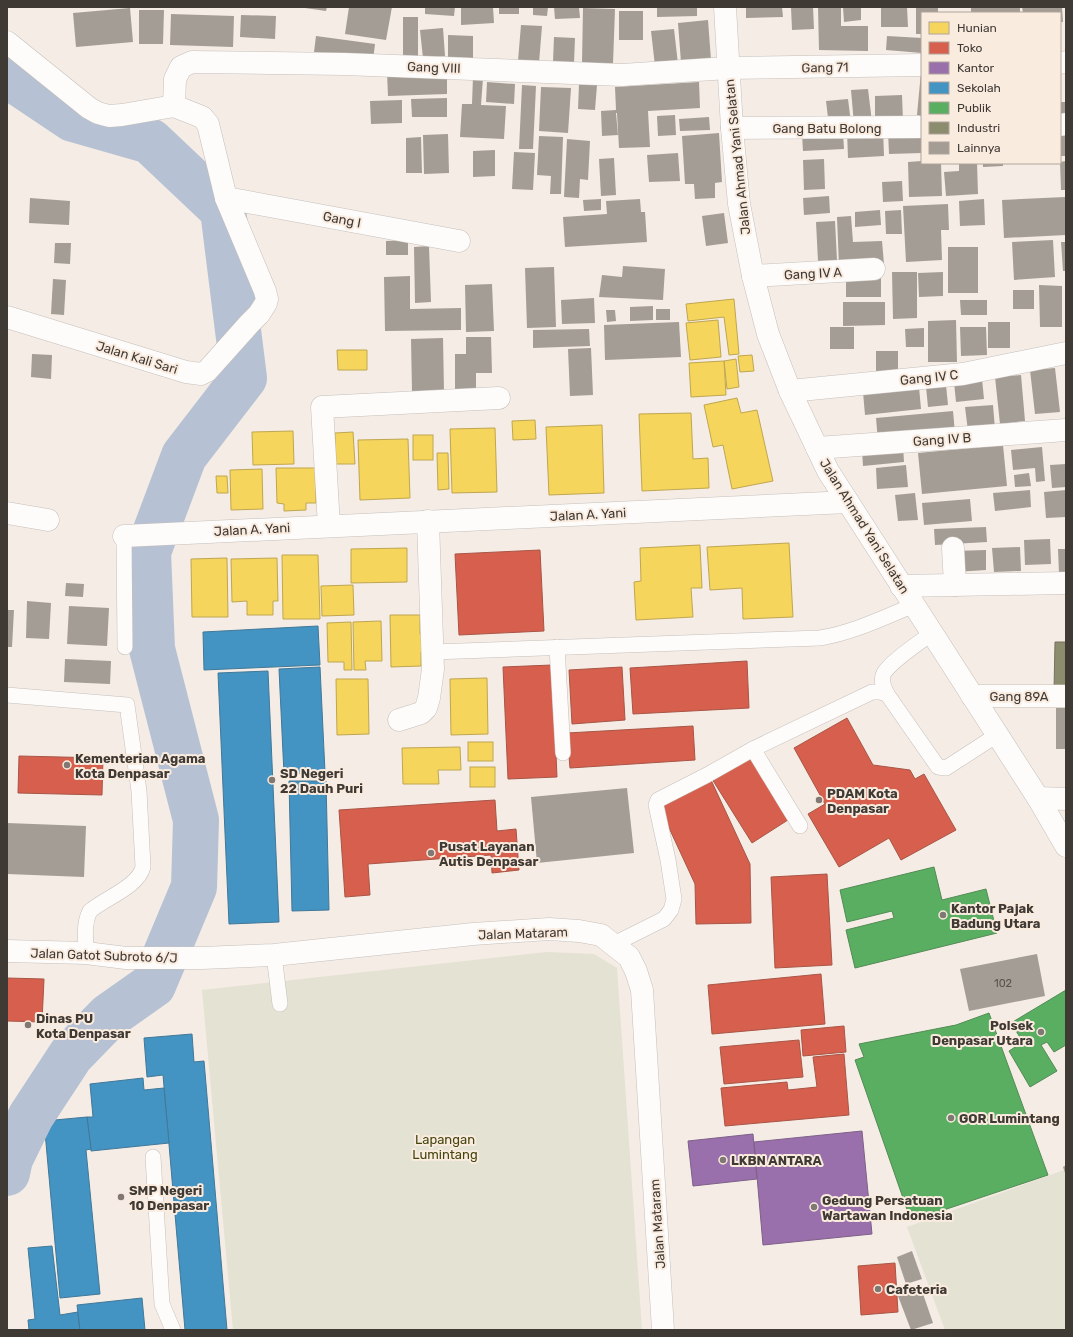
<svg xmlns="http://www.w3.org/2000/svg" width="1073" height="1337" font-family="Rubik,sans-serif">
<style>
.green{fill:#e4e2d2}
.homes{fill:#f6d55c;stroke:#bfa650}
.shops{fill:#d6604d;stroke:#a95546}
.offices{fill:#9970ab;stroke:#7e6088}
.schools{fill:#4393c3;stroke:#427898}
.public{fill:#5aae61;stroke:#528b54}
.industry{fill:#8c8c6e;stroke:#75735d}
.lines{fill:none;stroke-linecap:round;stroke-linejoin:round}
.river{stroke:#b6c2d3;stroke-width:46}
.building{fill:#a49d95}
.lane-casing{stroke:#c6bfba;stroke-width:16}
.street-casing{stroke:#c6bfba;stroke-width:23}
.secondary-casing{stroke:#c6bfba;stroke-width:23}
.lane{stroke:#fdfcfb;stroke-width:15}
.street{stroke:#fdfcfb;stroke-width:22}
.secondary{stroke:#fdfcfb;stroke-width:22}
.poi-dot{fill:#7f7873;stroke:#faebdf;stroke-width:1.5}
.labels{text-anchor:middle;stroke-width:4;stroke-linejoin:round;paint-order:stroke}
.number-label{font-size:11px;fill:#59534d}
.street-label{font-size:13px;fill:#403a35;stroke:#faebdf}
.poi-label{font-size:13px;font-weight:bold;fill:#403a35;stroke:#faebdf;text-anchor:start}
.park-label{font-size:13px;fill:#43460e;stroke:#faebdf}
</style>
<rect width="100%" height="100%" fill="#f4ece5"/>
<g class="green">
<polygon points="547,952 594,954 617,968 642,1330 233,1330 202,990"/>
<polygon points="1064,1170 1066,1176 1066,1329 945,1330 907,1227"/>
</g>
<g class="homes">
<polygon points="734,299 739,354 729,355 724,317 688,321 686,304"/>
<polygon points="718,320 721,357 690,360 686,323"/>
<polygon points="337,350 367,350 367,370 338,370"/>
<polygon points="752,355 754,371 740,372 738,356"/>
<polygon points="736,359 739,387 727,389 724,361"/>
<polygon points="724,361 726,395 691,397 689,363"/>
<polygon points="737,398 741,413 757,410 773,481 732,489 723,445 713,447 704,405"/>
<polygon points="691,413 693,459 708,458 709,488 642,491 639,414"/>
<polygon points="535,420 536,439 513,440 512,421"/>
<polygon points="602,425 604,493 549,495 546,427"/>
<polygon points="495,428 497,492 452,493 450,429"/>
<polygon points="293,431 294,464 253,465 252,432"/>
<polygon points="353,432 355,464 336,464 335,433"/>
<rect x="413" y="435" width="20" height="25"/>
<polygon points="408,439 410,498 360,500 358,440"/>
<polygon points="437,453 448,453 449,489 438,490"/>
<polygon points="276,468 315,468 316,503 306,503 306,510 284,511 284,504 277,503"/>
<polygon points="262,469 263,509 231,510 230,470"/>
<polygon points="216,476 227,476 228,493 217,493"/>
<polygon points="789,543 793,617 743,619 742,588 710,590 707,547"/>
<polygon points="700,545 702,588 691,588 693,617 636,620 634,582 641,581 640,548"/>
<polygon points="407,548 407,582 351,583 351,549"/>
<polygon points="282,555 318,555 320,619 283,619"/>
<polygon points="227,558 228,617 192,617 191,559"/>
<polygon points="277,558 278,601 273,601 273,615 247,615 247,601 232,602 231,559"/>
<polygon points="353,585 354,615 322,616 321,586"/>
<polygon points="390,615 420,615 420,634 424,634 424,652 421,652 421,666 391,667"/>
<polygon points="381,621 382,661 365,661 366,670 354,670 353,622"/>
<polygon points="351,622 352,670 344,670 344,662 328,662 327,623"/>
<polygon points="487,678 488,734 451,735 450,679"/>
<polygon points="336,679 368,679 369,734 337,735"/>
<rect x="468" y="742" width="25" height="19"/>
<polygon points="460,747 461,770 438,770 439,784 403,784 402,748"/>
<rect x="470" y="767" width="25" height="20"/>
</g>
<g class="shops">
<polygon points="540,550 544,631 459,635 455,554"/>
<polygon points="747,661 749,708 633,714 630,668"/>
<polygon points="552,665 557,777 508,779 503,667"/>
<polygon points="622,667 625,720 572,724 569,670"/>
<polygon points="847,718 873,765 910,770 915,779 924,774 956,830 901,860 889,838 839,867 808,814 825,804 794,748"/>
<polygon points="693,726 695,760 570,768 567,733"/>
<polygon points="751,755 791,818 752,843 712,779"/>
<polygon points="19,756 103,758 102,795 18,793"/>
<polygon points="711,780 750,864 751,923 696,924 695,884 658,804"/>
<polygon points="495,800 497,831 516,829 519,870 492,873 491,855 368,864 370,895 345,897 339,810"/>
<polygon points="827,874 832,965 775,968 771,877"/>
<polygon points="821,974 825,1024 712,1034 708,985"/>
<polygon points="7,978 44,979 42,1022 7,1021"/>
<polygon points="844,1026 846,1052 803,1056 801,1030"/>
<polygon points="799,1040 803,1077 724,1084 720,1047"/>
<polygon points="844,1054 849,1115 725,1126 721,1088 787,1082 788,1090 817,1087 813,1057"/>
<polygon points="895,1263 898,1312 861,1315 858,1266"/>
</g>
<g class="offices">
<polygon points="862,1131 872,1234 763,1245 754,1142"/>
<polygon points="753,1134 757,1179 693,1186 688,1141"/>
</g>
<g class="schools">
<polygon points="318,626 320,665 204,670 203,632"/>
<polygon points="320,667 325,772 284,774 279,669"/>
<polygon points="268,671 279,922 229,924 218,673"/>
<polygon points="289,781 326,781 329,910 292,911"/>
<polygon points="192,1034 194,1062 204,1061 227,1330 185,1330 163,1075 147,1077 144,1038"/>
<polygon points="143,1078 144,1090 164,1088 169,1143 91,1151 87,1117 93,1117 90,1084"/>
<polygon points="87,1117 91,1149 86,1150 100,1294 60,1298 44,1121"/>
<polygon points="52,1246 60,1315 78,1312 80,1330 29,1330 28,1320 35,1319 28,1248"/>
<polygon points="142,1298 145,1330 80,1330 77,1305"/>
</g>
<g class="public">
<polygon points="934,867 942,900 986,889 997,933 855,968 846,930 894,918 892,911 847,922 840,890"/>
<polygon points="1066,990 1066,1045 1054,1052 1047,1042 1041,1045 1057,1071 1030,1087 1009,1051 1023,1042 1011,1023"/>
<polygon points="989,1013 1048,1175 911,1221 855,1060 864,1057 859,1044 956,1025"/>
</g>
<polygon class="industry" points="1055,642 1066,642 1066,690 1054,690"/>
<g class="lines">
<polyline class="river" points="7,75 73,119 150,141 223,210 244,378 184,456 148,552 152,649 196,820 194,887 153,985 109,1016 71,1055 31,1116 10,1159 7,1173"/>
</g>
<g class="building">
<polygon points="298,7 327,7 326,11"/>
<polygon points="349,7 392,7 386,40 345,34"/>
<polygon points="425,7 455,7 454,16 425,14"/>
<polygon points="461,7 493,7 494,23 461,25"/>
<rect x="499" y="7" width="20" height="7"/>
<polygon points="533,7 548,7 547,16 533,15"/>
<polygon points="554,7 579,7 580,18 555,19"/>
<polygon points="657,7 697,7 697,16 657,17"/>
<polygon points="746,7 782,7 783,17 746,18"/>
<polygon points="791,7 813,7 814,29 792,30"/>
<polygon points="818,7 841,7 841,26 868,26 868,51 819,50"/>
<polygon points="843,7 861,7 861,20 844,22"/>
<polygon points="881,7 907,7 908,27 881,27"/>
<polygon points="916,7 938,7 938,13 922,13 922,34 916,34"/>
<rect x="971" y="7" width="49" height="6"/>
<polygon points="1022,7 1062,7 1063,22 1060,22 1060,13 1023,13"/>
<polygon points="130,8 133,42 76,47 73,13"/>
<polygon points="583,8 615,9 613,64 582,63"/>
<polygon points="139,10 164,10 163,44 139,44"/>
<rect x="619" y="11" width="24" height="29"/>
<polygon points="171,14 234,16 233,47 170,45"/>
<polygon points="241,15 276,16 275,39 240,37"/>
<rect x="403" y="17" width="15" height="39"/>
<polygon points="708,20 711,60 681,62 678,23"/>
<polygon points="521,25 542,26 539,63 518,61"/>
<polygon points="443,28 445,56 423,58 420,30"/>
<polygon points="674,29 678,64 655,66 651,31"/>
<polygon points="448,35 473,36 473,63 448,62"/>
<polygon points="316,36 375,44 373,60 314,52"/>
<polygon points="887,36 922,38 922,53 886,50"/>
<polygon points="554,37 575,38 574,63 553,62"/>
<polygon points="447,70 447,94 388,96 387,72"/>
<polygon points="921,72 922,72 922,116 917,115"/>
<polygon points="473,77 483,78 481,105 506,106 504,139 460,137 462,104 472,104"/>
<polygon points="487,82 515,84 514,104 486,102"/>
<polygon points="699,82 700,108 648,111 650,147 619,148 617,113 616,113 618,135 602,136 601,111 616,110 615,87"/>
<polygon points="579,84 597,85 595,110 578,109"/>
<polygon points="522,85 536,86 533,149 519,149"/>
<polygon points="541,87 571,88 568,133 539,131"/>
<polygon points="868,89 872,122 854,124 851,90"/>
<polygon points="902,95 903,121 875,121 875,96"/>
<polygon points="447,98 447,117 412,117 411,99"/>
<polygon points="848,99 851,123 829,126 826,101"/>
<polygon points="402,100 402,123 371,124 370,101"/>
<rect x="1060" y="102" width="6" height="19"/>
<polygon points="675,115 676,135 658,136 657,116"/>
<polygon points="709,117 710,130 680,131 679,119"/>
<polygon points="883,129 884,156 848,158 847,131"/>
<polygon points="922,130 922,153 889,154 888,131"/>
<rect x="1060" y="131" width="6" height="25"/>
<polygon points="719,133 722,182 715,183 715,198 695,199 694,184 685,184 682,136"/>
<polygon points="843,133 844,149 803,151 802,134"/>
<polygon points="448,134 449,173 424,174 423,135"/>
<polygon points="539,136 563,137 561,194 550,194 551,176 537,175"/>
<polygon points="421,137 422,173 406,173 406,138"/>
<polygon points="567,139 590,141 588,180 580,179 579,198 564,197"/>
<polygon points="495,150 495,176 473,177 473,151"/>
<polygon points="514,152 535,153 533,190 512,189"/>
<polygon points="678,153 680,181 649,182 647,155"/>
<polygon points="614,158 616,195 601,196 599,159"/>
<polygon points="824,159 825,189 804,190 803,160"/>
<polygon points="922,161 922,163 941,163 942,196 909,197 908,162"/>
<polygon points="1066,161 1066,190 1061,190 1060,162"/>
<polygon points="959,163 977,163 978,194 946,196 944,172 959,171"/>
<polygon points="983,163 1003,163 1003,166 983,167"/>
<polygon points="902,181 903,201 883,202 882,182"/>
<polygon points="829,196 830,213 804,215 803,198"/>
<polygon points="1065,197 1066,235 1004,238 1002,200"/>
<polygon points="30,198 70,201 69,225 29,223"/>
<polygon points="601,199 601,210 584,211 583,200"/>
<polygon points="640,199 641,212 645,212 647,242 565,247 563,217 607,214 606,201"/>
<polygon points="984,199 985,225 960,226 959,201"/>
<polygon points="948,204 949,230 941,230 942,260 906,262 903,206"/>
<polygon points="880,210 881,225 855,227 855,212"/>
<polygon points="901,210 902,234 886,234 885,211"/>
<polygon points="724,213 728,243 706,246 702,216"/>
<polygon points="851,216 853,242 882,241 884,264 839,266 837,217"/>
<polygon points="835,221 837,260 818,261 816,222"/>
<polygon points="408,240 408,255 386,255 386,241"/>
<polygon points="1053,240 1055,277 1014,280 1012,242"/>
<polygon points="1061,242 1066,242 1066,271 1063,271"/>
<polygon points="55,243 71,243 70,264 54,263"/>
<polygon points="429,246 431,302 415,303 414,247"/>
<rect x="948" y="247" width="30" height="46"/>
<polygon points="623,266 665,269 663,300 599,297 602,275 622,277"/>
<polygon points="554,267 556,327 527,328 525,268"/>
<polygon points="892,272 917,272 917,318 893,319"/>
<polygon points="943,272 943,296 919,297 918,273"/>
<polygon points="410,276 410,309 461,308 461,330 385,331 384,277"/>
<rect x="846" y="276" width="35" height="21"/>
<polygon points="53,279 66,280 64,315 51,314"/>
<polygon points="492,284 494,331 466,332 465,285"/>
<polygon points="1039,285 1062,286 1062,327 1040,327"/>
<rect x="1013" y="290" width="21" height="19"/>
<polygon points="594,298 595,323 562,324 561,300"/>
<polygon points="960,300 987,300 987,315 961,315"/>
<polygon points="843,302 885,302 885,325 843,326"/>
<polygon points="653,306 653,320 630,321 630,307"/>
<rect x="656" y="309" width="14" height="11"/>
<polygon points="606,310 615,310 616,321 607,322"/>
<polygon points="956,320 957,362 928,362 928,321"/>
<polygon points="679,322 681,357 605,360 604,325"/>
<rect x="988" y="322" width="22" height="26"/>
<rect x="830" y="327" width="24" height="22"/>
<polygon points="960,327 986,327 987,355 961,356"/>
<polygon points="924,328 924,347 906,347 905,329"/>
<polygon points="589,329 590,346 533,348 533,330"/>
<polygon points="466,337 491,337 492,373 476,373 476,390 455,390 455,354 466,354"/>
<polygon points="443,338 444,391 412,392 411,339"/>
<polygon points="591,348 593,395 570,396 568,349"/>
<rect x="876" y="351" width="22" height="26"/>
<polygon points="32,354 52,355 51,379 31,377"/>
<polygon points="1055,368 1060,412 1035,414 1030,370"/>
<polygon points="1021,375 1025,421 1000,424 995,377"/>
<polygon points="982,379 984,399 956,402 954,382"/>
<polygon points="946,385 948,405 928,407 926,387"/>
<polygon points="919,387 921,409 865,415 863,392"/>
<polygon points="993,405 995,429 968,431 965,407"/>
<polygon points="953,411 955,433 878,441 876,418"/>
<polygon points="1003,445 1007,486 922,494 918,453"/>
<polygon points="903,446 904,462 863,466 862,450"/>
<polygon points="1042,447 1045,481 1036,482 1035,468 1013,470 1011,450"/>
<polygon points="1066,464 1066,487 1052,488 1050,465"/>
<polygon points="906,465 908,487 877,489 876,468"/>
<polygon points="1029,473 1031,486 1015,487 1014,475"/>
<polygon points="1030,490 1031,507 995,511 993,493"/>
<polygon points="1066,490 1066,517 1046,518 1044,492"/>
<polygon points="915,493 918,520 898,521 895,495"/>
<polygon points="970,499 972,521 924,525 922,503"/>
<polygon points="986,527 987,542 935,545 934,529"/>
<polygon points="1050,539 1051,564 1025,565 1024,540"/>
<polygon points="1020,547 1021,571 994,572 992,548"/>
<polygon points="1058,549 1066,549 1066,574 1059,574"/>
<polygon points="986,550 986,570 955,572 955,551"/>
<polygon points="66,583 84,584 83,597 65,596"/>
<polygon points="27,601 51,603 49,639 26,638"/>
<polygon points="69,606 109,608 107,646 67,644"/>
<polygon points="7,610 14,610 12,647 7,647"/>
<polygon points="65,659 111,661 110,684 64,682"/>
<rect x="1056" y="708" width="10" height="41"/>
<polygon points="627,788 634,853 537,863 531,797"/>
<polygon points="7,823 86,826 84,877 7,874"/>
<polygon points="1037,954 1045,996 969,1011 960,969"/>
<polygon points="1066,1165 1066,1176 1063,1167"/>
<polygon points="912,1251 922,1279 906,1284 897,1257"/>
<polygon points="921,1288 933,1323 911,1330 898,1296"/>
</g>
<g class="lines">
<g class="lane-casing">
<g id="lane">
<polyline points="124,536 125,647"/>
<path d="M932,633C919,643 891,661 884,673C880,680 884,688 887,694L938,767L946,768L997,735"/>
<polyline points="557,647 563,753"/>
<path d="M433,652L820,638C852,633 883,618 914,605"/>
<path d="M7,695L127,705L139,791L143,867C138,887 105,898 90,911C83,924 86,939 86,953"/>
<polyline points="753,749 800,826"/>
<polyline points="614,944 664,919 671,910 674,899 668,860 656,805 658,800 707,775 753,749 872,692 880,692 887,694"/>
<polyline points="274,955 280,1004"/>
<polyline points="153,1157 162,1304 173,1330"/>
</g>
</g>
<g class="street-casing">
<g id="street">
<polyline points="7,42 89,108 98,113 109,116 122,115 174,106 202,117 208,124 226,198 265,291 267,299 266,303 259,314 249,324 207,371 201,374 186,372 7,317"/>
<polyline points="1060,63 1066,62"/>
<polyline points="174,106 175,79 181,67 192,62 344,64 622,75 728,68 922,65"/>
<polyline points="1060,125 1066,124"/>
<polyline points="732,128 922,127"/>
<polyline points="226,198 459,241"/>
<polyline points="753,276 874,269"/>
<polyline points="790,391 963,374 1066,353"/>
<polyline points="817,448 1066,430"/>
<polyline points="7,513 48,520"/>
<polyline points="329,526 322,407 499,398"/>
<polyline points="124,536 848,502"/>
<polyline points="953,548 955,585"/>
<polyline points="901,586 1066,583"/>
<polyline points="972,696 1066,696"/>
<polyline points="399,720 421,713 426,708 429,698 433,669 428,521"/>
<polyline points="1038,798 1066,799"/>
<polyline points="7,951 86,953 126,958 202,958 274,955 473,934 549,929 579,931 601,935 629,957 636,971 642,990 663,1330"/>
</g>
</g>
<g class="secondary-casing">
<polyline id="secondary" points="725,7 732,128 739,204 753,276 768,334 790,391 828,471 1038,798 1066,846"/>
</g>
<use href="#lane" class="lane"/>
<use href="#street" class="street"/>
<use href="#secondary" class="secondary"/>
</g>
<g class="poi-dot">
<circle cx="67" cy="765" r="4"/>
<circle cx="272" cy="780" r="4"/>
<circle cx="819" cy="800" r="4"/>
<circle cx="431" cy="853" r="4"/>
<circle cx="943" cy="915" r="4"/>
<circle cx="28" cy="1025" r="4"/>
<circle cx="1041" cy="1032" r="4"/>
<circle cx="951" cy="1118" r="4"/>
<circle cx="723" cy="1160" r="4"/>
<circle cx="121" cy="1197" r="4"/>
<circle cx="814" cy="1207" r="4"/>
<circle cx="878" cy="1289" r="4"/>
</g>
<g class="labels">
<g class="number-label">
<text x="1003" y="987">102</text>
</g>
<g class="street-label">
<text transform="translate(434 67) rotate(2)" y="5">Gang VIII</text>
<text transform="translate(825 67) rotate(-1)" y="5">Gang 71</text>
<text x="827" y="133">Gang Batu Bolong</text>
<text transform="translate(737 157) rotate(-96)" y="5">Jalan Ahmad Yani Selatan</text>
<text transform="translate(342 219) rotate(11)" y="5">Gang I</text>
<text transform="translate(813 273) rotate(-3)" y="5">Gang IV A</text>
<text transform="translate(137 357) rotate(17)" y="5">Jalan Kali Sari</text>
<text transform="translate(929 377) rotate(-6)" y="5">Gang IV C</text>
<text transform="translate(942 439) rotate(-4)" y="5">Gang IV B</text>
<text transform="translate(588 514) rotate(-3)" y="5">Jalan A. Yani</text>
<text transform="translate(865 526) rotate(58)" y="5">Jalan Ahmad Yani Selatan</text>
<text transform="translate(252 529) rotate(-3)" y="5">Jalan A. Yani</text>
<text x="1019" y="701">Gang 89A</text>
<text transform="translate(523 933) rotate(-2)" y="5">Jalan Mataram</text>
<text transform="translate(104 955) rotate(2)" y="5">Jalan Gatot Subroto 6/J</text>
<text transform="translate(657 1224) rotate(-94)" y="5">Jalan Mataram</text>
</g>
<g class="poi-label">
<text x="75" y="763">Kementerian Agama<tspan x="75" dy="15">Kota Denpasar</tspan></text>
<text x="280" y="778">SD Negeri<tspan x="280" dy="15">22 Dauh Puri</tspan></text>
<text x="827" y="798">PDAM Kota<tspan x="827" dy="15">Denpasar</tspan></text>
<text x="439" y="851">Pusat Layanan<tspan x="439" dy="15">Autis Denpasar</tspan></text>
<text x="951" y="913">Kantor Pajak<tspan x="951" dy="15">Badung Utara</tspan></text>
<text x="36" y="1023">Dinas PU<tspan x="36" dy="15">Kota Denpasar</tspan></text>
<text x="1033" y="1030" text-anchor="end">Polsek<tspan x="1033" dy="15">Denpasar Utara</tspan></text>
<text x="959" y="1123">GOR Lumintang</text>
<text x="731" y="1165">LKBN ANTARA</text>
<text x="129" y="1195">SMP Negeri<tspan x="129" dy="15">10 Denpasar</tspan></text>
<text x="822" y="1205">Gedung Persatuan<tspan x="822" dy="15">Wartawan Indonesia</tspan></text>
<text x="886" y="1294">Cafeteria</text>
</g>
<g class="park-label">
<text x="445" y="1144">Lapangan<tspan x="445" dy="15">Lumintang</tspan></text>
</g>
</g>
<rect width="1073" height="1337" fill="none" stroke="#403a35" stroke-width="16"/>
<rect x="921" y="12" width="140" height="152" fill="#faebdf" stroke="#b0a49b"/>
<rect x="929" y="22" width="20" height="12" fill="#f6d55c" stroke="#b0a49b"/>
<text x="957" y="32" font-size="12" fill="#403a35">Hunian</text>
<rect x="929" y="42" width="20" height="12" fill="#d6604d" stroke="#b0a49b"/>
<text x="957" y="52" font-size="12" fill="#403a35">Toko</text>
<rect x="929" y="62" width="20" height="12" fill="#9970ab" stroke="#b0a49b"/>
<text x="957" y="72" font-size="12" fill="#403a35">Kantor</text>
<rect x="929" y="82" width="20" height="12" fill="#4393c3" stroke="#b0a49b"/>
<text x="957" y="92" font-size="12" fill="#403a35">Sekolah</text>
<rect x="929" y="102" width="20" height="12" fill="#5aae61" stroke="#b0a49b"/>
<text x="957" y="112" font-size="12" fill="#403a35">Publik</text>
<rect x="929" y="122" width="20" height="12" fill="#8c8c6e" stroke="#b0a49b"/>
<text x="957" y="132" font-size="12" fill="#403a35">Industri</text>
<rect x="929" y="142" width="20" height="12" fill="#a49d95" stroke="#b0a49b"/>
<text x="957" y="152" font-size="12" fill="#403a35">Lainnya</text>
</svg>
